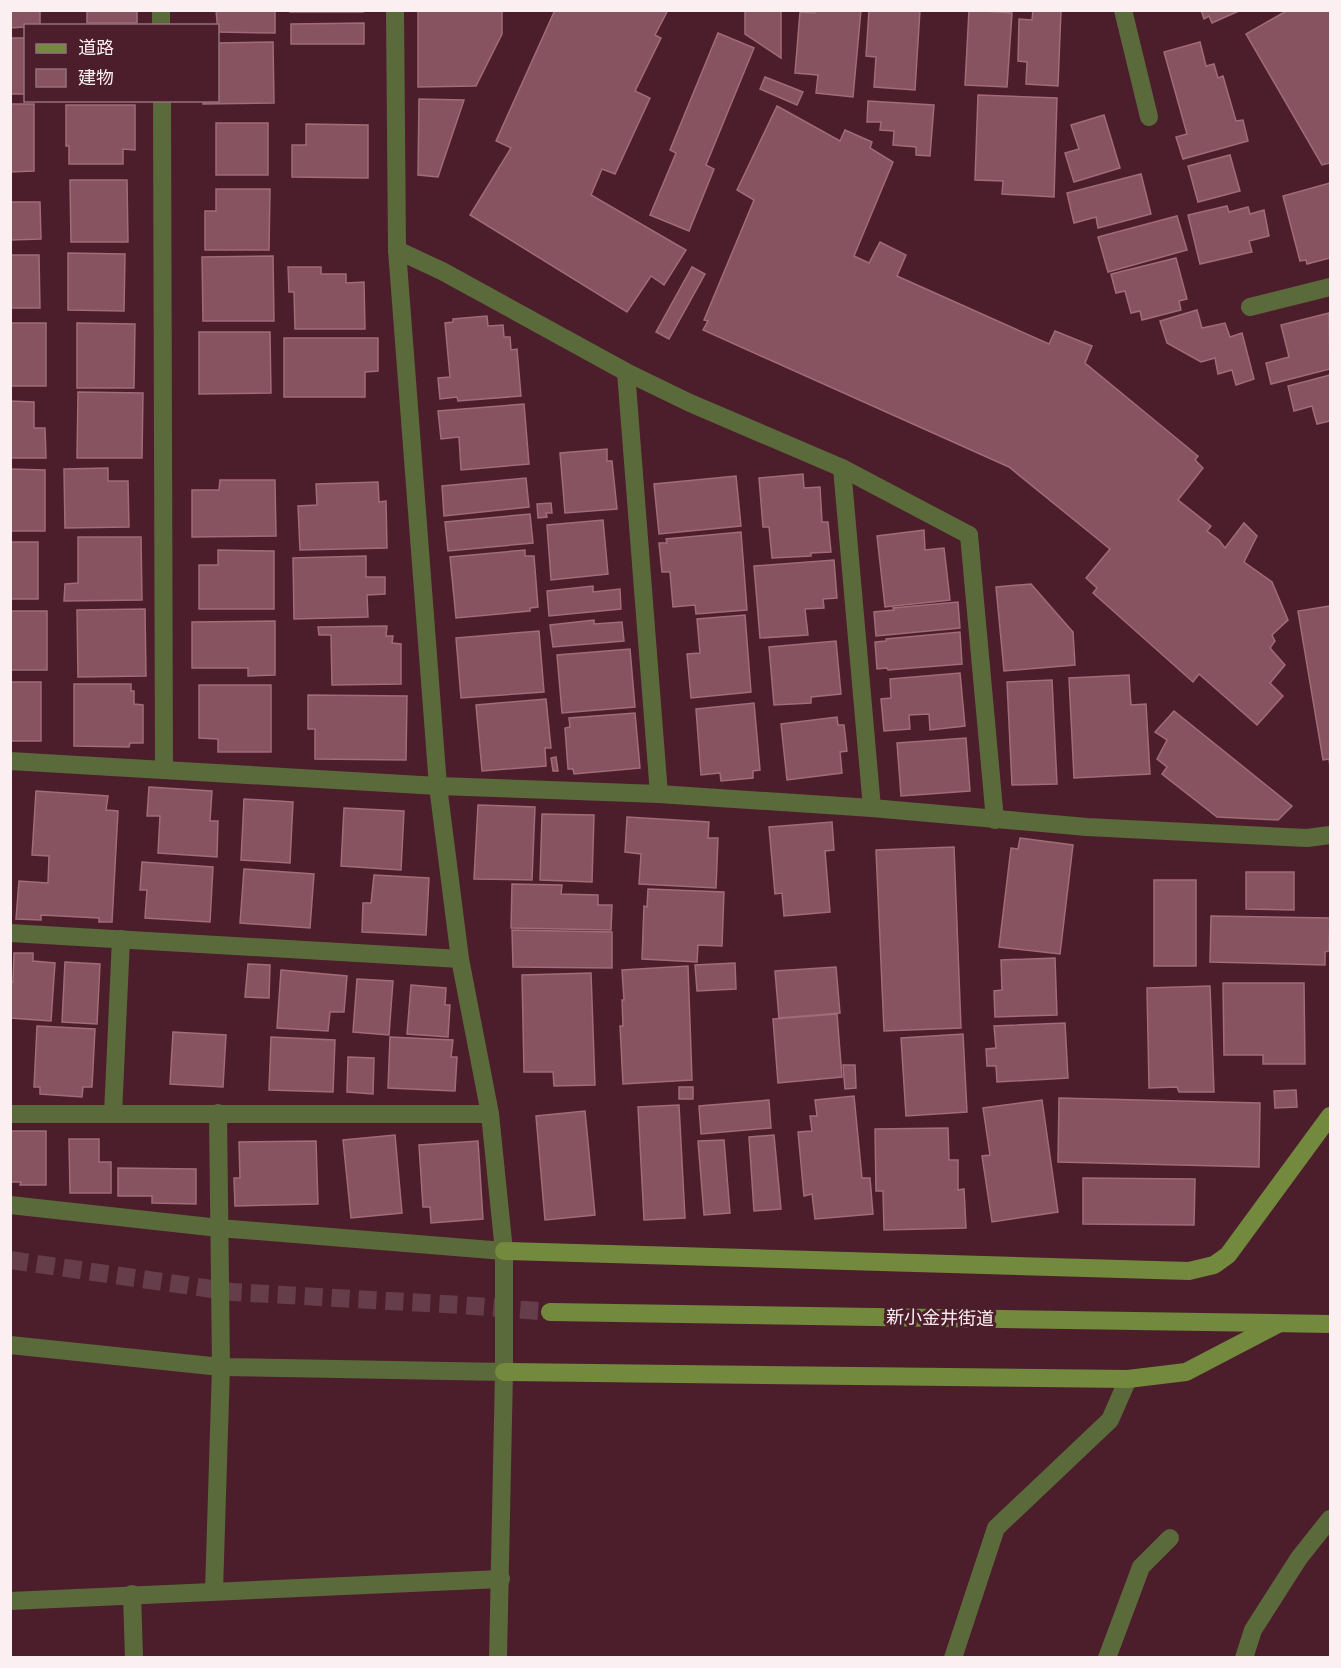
<svg xmlns="http://www.w3.org/2000/svg" width="1341" height="1668" font-family="'Titillium Web','Noto Sans JP',sans-serif">
<style>
.building{fill:#885361;stroke:#a16b78;stroke-width:1.5}
.lines{fill:none;stroke-linecap:round;stroke-linejoin:round}
.secondary-tunnel{stroke:#663d4a;stroke-width:18;stroke-dasharray:18 9;stroke-linecap:butt}
.lane{stroke:#5b6a3b;stroke-width:18}
.street{stroke:#5b6a3b;stroke-width:18}
.secondary{stroke:#73893d;stroke-width:18}
.labels{text-anchor:middle;stroke-width:6;stroke-linejoin:round;paint-order:stroke}
.street-label{font-size:18px;fill:#fceff2;stroke:#4c1e2c}
</style>
<rect width="100%" height="100%" fill="#4c1e2c"/>
<g class="building">
<polygon points="10,10 40,10 40,26 10,28"/>
<rect x="87" y="10" width="50" height="13"/>
<polygon points="216,10 275,10 275,33 218,32"/>
<rect x="290" y="10" width="73" height="2"/>
<polygon points="418,10 502,10 502,34 476,86 418,87"/>
<polygon points="555,10 668,10 655,35 661,38 635,91 650,98 615,174 602,169 591,195 686,250 664,285 651,276 627,312 470,215 511,148 496,141"/>
<polygon points="745,10 781,10 781,58 745,34"/>
<polygon points="815,10 861,10 853,97 816,93 818,75 795,73 800,12 815,13"/>
<polygon points="869,10 920,10 915,90 874,87 876,57 866,56"/>
<polygon points="969,10 1012,13 1007,87 965,85"/>
<polygon points="1033,10 1061,10 1058,86 1026,84 1027,62 1018,61 1019,19 1032,20"/>
<polygon points="1201,10 1241,10 1212,23 1209,16 1204,19"/>
<polygon points="1288,10 1330,10 1330,163 1322,165 1246,34"/>
<polygon points="364,23 364,44 291,44 291,24"/>
<polygon points="718,33 754,48 706,165 714,169 689,231 650,215 676,153 670,150"/>
<rect x="10" y="38" width="16" height="56"/>
<polygon points="273,42 274,103 203,104 203,100 218,100 218,43"/>
<polygon points="1200,42 1206,66 1214,64 1218,78 1223,76 1236,121 1243,120 1248,141 1183,159 1176,137 1187,134 1164,52"/>
<polygon points="765,77 803,92 797,105 760,89"/>
<polygon points="978,95 1057,98 1054,197 1002,194 1003,181 975,180"/>
<polygon points="419,99 464,100 438,177 418,175"/>
<polygon points="868,101 934,105 930,156 916,155 916,147 893,145 894,131 880,130 881,122 867,122"/>
<polygon points="10,104 34,104 34,171 10,172"/>
<polygon points="66,105 135,105 135,150 123,149 123,164 69,164 69,146 66,146"/>
<polygon points="777,106 840,141 845,130 872,142 870,148 893,162 854,256 869,263 880,242 906,255 897,276 1049,344 1055,331 1092,346 1085,363 1198,456 1195,460 1203,468 1178,500 1211,526 1207,531 1219,540 1225,548 1244,523 1257,536 1244,562 1272,582 1288,620 1272,635 1275,641 1270,648 1285,665 1270,683 1283,696 1257,725 1199,674 1193,682 1093,593 1097,588 1086,578 1110,549 1009,467 703,330 708,321 704,320 754,200 737,190"/>
<polygon points="1104,115 1120,168 1074,182 1065,153 1079,149 1071,125"/>
<rect x="216" y="123" width="52" height="52"/>
<polygon points="306,124 368,125 368,178 292,177 292,145 306,145"/>
<polygon points="1230,155 1240,191 1198,202 1188,166"/>
<polygon points="1141,174 1151,214 1098,228 1096,217 1074,223 1067,193"/>
<polygon points="70,180 127,180 128,242 71,242"/>
<polygon points="1330,183 1330,258 1307,264 1306,260 1300,261 1283,196"/>
<polygon points="216,189 270,189 269,250 205,250 205,211 216,211"/>
<polygon points="10,202 40,202 41,239 10,240"/>
<polygon points="1227,206 1229,212 1248,207 1250,214 1264,210 1269,236 1249,241 1252,252 1200,264 1188,215"/>
<polygon points="1177,216 1187,250 1108,272 1098,237"/>
<polygon points="68,253 125,254 124,311 68,310"/>
<polygon points="10,255 39,255 40,308 10,308"/>
<polygon points="273,256 274,321 203,321 202,257"/>
<polygon points="1176,258 1187,299 1179,301 1181,310 1142,320 1140,311 1131,313 1125,291 1116,293 1111,274"/>
<polygon points="288,267 321,267 321,274 346,274 346,283 364,282 365,329 295,329 294,292 289,292"/>
<polygon points="692,267 705,274 669,339 656,332"/>
<polygon points="1197,310 1202,328 1225,323 1230,337 1242,333 1254,379 1236,385 1232,370 1218,374 1215,358 1201,362 1167,343 1160,321"/>
<polygon points="1329,313 1330,369 1271,384 1266,363 1289,357 1281,325"/>
<polygon points="487,316 488,326 503,325 504,337 510,337 511,350 517,349 521,396 458,401 457,397 440,399 438,378 450,377 445,323 453,322 453,319"/>
<rect x="10" y="323" width="36" height="63"/>
<polygon points="77,323 135,324 134,388 77,388"/>
<polygon points="199,332 270,332 271,393 199,394"/>
<polygon points="284,338 378,338 378,371 365,372 365,397 284,397"/>
<polygon points="1330,375 1330,421 1317,424 1312,406 1294,411 1288,386"/>
<polygon points="78,392 143,393 142,458 77,458"/>
<polygon points="10,401 34,402 34,428 45,428 46,458 10,458"/>
<polygon points="524,404 529,464 461,470 459,437 441,439 438,411"/>
<polygon points="607,449 607,461 612,461 617,509 565,513 560,453"/>
<polygon points="108,468 108,481 128,481 129,527 65,528 64,469"/>
<polygon points="10,469 45,470 45,531 10,531"/>
<polygon points="803,474 804,488 820,487 822,522 828,522 831,552 811,553 811,556 772,558 769,527 763,527 759,478"/>
<polygon points="736,476 741,526 659,534 654,484"/>
<polygon points="526,478 529,507 444,516 442,486"/>
<polygon points="220,480 275,480 276,536 192,537 192,490 219,490"/>
<polygon points="378,482 379,502 386,501 387,548 300,550 298,506 317,505 316,484"/>
<polygon points="551,503 552,513 546,513 547,517 538,518 537,504"/>
<polygon points="530,514 533,543 448,551 445,522"/>
<polygon points="603,520 608,574 551,580 547,525"/>
<polygon points="924,530 925,550 944,548 950,600 885,607 877,536"/>
<polygon points="741,532 747,610 696,614 695,605 673,607 670,572 662,572 659,543 667,543 666,539"/>
<polygon points="78,537 141,537 142,600 64,601 65,584 78,583"/>
<rect x="10" y="542" width="28" height="57"/>
<polygon points="218,550 274,551 274,609 199,609 199,565 218,565"/>
<polygon points="525,550 525,556 534,556 538,607 530,608 530,611 456,618 450,557"/>
<polygon points="366,556 366,577 385,577 385,594 367,595 368,617 294,619 293,558"/>
<polygon points="834,560 837,598 823,599 824,608 805,609 808,635 760,638 754,566"/>
<polygon points="1031,584 1073,632 1075,665 1004,671 996,587"/>
<polygon points="593,586 593,592 620,589 621,609 549,616 547,591"/>
<polygon points="958,602 960,628 876,636 874,612 894,610 893,608"/>
<polygon points="1330,606 1330,766 1329,759 1323,760 1298,611"/>
<polygon points="145,609 146,676 78,677 77,610"/>
<rect x="10" y="611" width="37" height="59"/>
<polygon points="745,615 751,692 691,698 687,654 700,653 697,619"/>
<polygon points="594,620 594,624 622,622 624,641 553,647 550,625"/>
<polygon points="275,621 275,675 248,676 248,668 192,668 192,622"/>
<polygon points="387,626 386,636 393,636 392,643 401,644 401,684 332,685 331,635 319,635 318,627"/>
<polygon points="539,631 544,692 461,698 456,638"/>
<polygon points="960,632 962,664 888,670 887,668 877,669 875,642 886,641 886,639"/>
<polygon points="836,641 841,694 811,697 811,703 774,705 769,647"/>
<polygon points="630,649 635,707 562,713 557,655"/>
<polygon points="960,673 965,726 930,730 929,714 909,715 910,729 884,731 881,699 891,698 890,679"/>
<polygon points="1129,675 1131,705 1146,704 1150,774 1074,778 1069,678"/>
<polygon points="1052,680 1057,784 1012,785 1007,682"/>
<rect x="10" y="682" width="31" height="59"/>
<polygon points="74,684 131,684 131,691 134,691 134,704 143,705 143,743 130,743 129,747 74,746"/>
<polygon points="199,685 271,685 271,752 218,752 218,739 199,738"/>
<polygon points="308,695 407,696 406,760 315,759 315,729 308,729"/>
<polygon points="546,699 551,748 545,748 546,766 482,771 476,705"/>
<polygon points="754,703 760,770 753,771 753,778 721,781 720,773 701,775 696,709"/>
<polygon points="1174,711 1292,806 1278,820 1217,817 1162,774 1167,767 1157,759 1167,740 1155,732"/>
<polygon points="635,713 640,768 574,774 573,769 568,769 565,728 570,727 569,718"/>
<polygon points="837,717 838,725 844,725 847,751 840,752 842,773 787,780 781,724"/>
<polygon points="966,738 970,791 901,796 897,743"/>
<polygon points="556,757 558,771 553,771 551,758"/>
<polygon points="149,787 212,791 210,821 218,821 217,857 158,853 160,816 147,816"/>
<polygon points="36,791 108,796 106,810 118,811 112,922 99,922 99,918 41,915 41,920 16,919 19,881 48,883 49,856 32,855"/>
<polygon points="244,799 293,802 290,863 241,860"/>
<polygon points="478,805 535,807 532,880 474,879"/>
<polygon points="344,808 404,811 401,870 341,866"/>
<polygon points="542,814 594,815 592,882 540,880"/>
<polygon points="627,817 709,822 708,838 718,838 716,888 639,884 641,854 625,852"/>
<polygon points="832,822 834,850 825,851 830,912 784,916 782,893 775,894 769,827"/>
<polygon points="1020,838 1073,845 1060,954 999,947 1011,848 1018,849"/>
<polygon points="954,847 961,1028 884,1031 876,850"/>
<polygon points="142,862 213,867 210,922 145,918 147,890 140,890"/>
<polygon points="244,869 314,874 310,928 240,923"/>
<polygon points="1246,872 1294,872 1294,910 1246,909"/>
<polygon points="374,875 429,878 426,935 362,932 363,903 371,903"/>
<rect x="1154" y="880" width="42" height="86"/>
<polygon points="512,884 562,885 561,894 598,895 598,905 612,905 611,930 511,928"/>
<polygon points="648,889 724,892 722,946 698,945 697,962 642,959 644,906 647,907"/>
<polygon points="1211,916 1330,918 1329,951 1325,952 1325,965 1210,962"/>
<polygon points="512,930 612,932 612,968 513,967"/>
<polygon points="14,953 33,953 33,961 55,963 51,1021 10,1018 10,982 13,982"/>
<polygon points="1055,958 1057,1015 995,1017 994,991 1002,990 1001,960"/>
<polygon points="65,962 100,964 97,1024 62,1022"/>
<polygon points="735,963 736,989 697,991 695,965"/>
<polygon points="248,964 270,965 269,998 245,997"/>
<polygon points="688,966 692,1080 623,1084 620,1026 623,1026 622,1000 624,1000 622,970"/>
<polygon points="836,967 840,1013 779,1018 775,971"/>
<polygon points="281,970 347,976 344,1012 330,1012 328,1031 277,1028"/>
<polygon points="591,973 595,1085 554,1086 553,1072 524,1072 522,975"/>
<polygon points="357,979 393,981 389,1035 353,1032"/>
<polygon points="1223,983 1304,983 1305,1064 1263,1064 1263,1055 1224,1055"/>
<polygon points="411,985 446,988 445,1005 450,1005 448,1037 407,1034"/>
<polygon points="1210,986 1214,1092 1179,1092 1177,1087 1149,1088 1147,988"/>
<polygon points="837,1014 842,1077 778,1083 773,1019"/>
<polygon points="1065,1023 1068,1078 997,1082 996,1066 987,1066 986,1049 996,1048 994,1026"/>
<polygon points="37,1026 95,1029 92,1087 83,1087 82,1097 40,1094 40,1087 34,1087"/>
<polygon points="173,1032 226,1035 223,1087 170,1084"/>
<polygon points="963,1034 967,1112 906,1116 901,1038"/>
<polygon points="271,1037 335,1040 333,1092 269,1090"/>
<polygon points="390,1037 453,1040 451,1057 457,1057 455,1091 388,1088"/>
<polygon points="348,1057 374,1058 373,1094 347,1092"/>
<polygon points="843,1065 855,1065 856,1088 845,1089"/>
<rect x="679" y="1087" width="14" height="12"/>
<polygon points="1296,1090 1297,1107 1275,1108 1274,1091"/>
<polygon points="854,1096 862,1178 870,1178 873,1214 815,1219 812,1194 804,1196 798,1132 812,1131 810,1116 817,1116 815,1100"/>
<polygon points="1059,1098 1260,1103 1259,1167 1058,1162"/>
<polygon points="769,1100 771,1128 701,1134 699,1106"/>
<polygon points="1042,1100 1058,1212 992,1222 982,1156 990,1155 983,1108"/>
<polygon points="679,1105 685,1218 644,1220 638,1107"/>
<polygon points="585,1111 595,1215 545,1220 536,1116"/>
<polygon points="948,1128 949,1160 958,1160 958,1190 964,1189 966,1228 884,1230 883,1191 876,1191 875,1129"/>
<polygon points="10,1131 46,1131 46,1185 20,1185 21,1182 10,1182"/>
<polygon points="395,1135 402,1213 351,1218 343,1140"/>
<polygon points="774,1135 781,1209 754,1211 749,1137"/>
<polygon points="69,1139 99,1139 99,1162 111,1162 111,1193 70,1193"/>
<polygon points="724,1140 730,1213 704,1215 698,1141"/>
<polygon points="316,1141 318,1204 235,1206 234,1178 240,1178 239,1142"/>
<polygon points="478,1141 483,1219 431,1223 430,1207 423,1207 419,1145"/>
<polygon points="118,1168 196,1169 196,1204 152,1203 152,1196 118,1196"/>
<polygon points="1083,1178 1195,1179 1194,1225 1083,1224"/>
</g>
<g class="lines">
<polyline class="secondary-tunnel" points="10,1260 232,1292 461,1305 550,1312"/>
<g class="lane">
<polyline points="1250,307 1330,287"/>
<polyline points="626,372 659,794"/>
<polyline points="842,468 872,808"/>
<polyline points="969,535 995,820"/>
<polyline points="214,1591 221,1367 218,1113"/>
<polyline points="132,1594 134,1658"/>
<polyline points="10,1601 501,1579"/>
<polyline points="1107,1658 1141,1567 1170,1538"/>
<polyline points="1244,1658 1253,1630 1299,1558 1330,1519"/>
</g>
<g class="street">
<polyline points="161,10 161,26"/>
<polyline points="395,10 397,250 438,786 460,959 490,1114 504,1251 504,1372 498,1658"/>
<polyline points="1123,10 1149,117"/>
<polyline points="162,100 164,770"/>
<polyline points="397,250 442,271 626,372 690,403 842,468 969,535"/>
<polyline points="10,761 438,786 659,794 872,808 1087,827 1307,838 1330,835"/>
<polyline points="10,933 460,959"/>
<polyline points="10,1114 490,1114"/>
<polyline points="113,1114 121,939"/>
<polyline points="10,1205 219,1228 504,1251"/>
<polyline points="10,1345 221,1367 504,1372"/>
<polyline points="953,1658 996,1528 1110,1420 1128,1379"/>
</g>
<g class="secondary">
<polyline points="504,1251 1189,1271 1214,1265 1228,1255 1330,1116"/>
<polyline points="550,1312 1330,1324"/>
<polyline points="504,1372 1128,1379 1186,1372 1278,1324"/>
</g>
</g>
<g class="labels">
<g class="street-label">
<text transform="translate(940 1318) rotate(1)" y="6">新小金井街道</text>
</g>
</g>
<rect width="1341" height="1668" fill="none" stroke="#fceff2" stroke-width="24"/>
<rect x="24" y="24" width="195" height="78" fill="#4c1e2c" stroke="#92727b" stroke-width="1.5"/>
<rect x="36" y="44" width="30" height="9" fill="#73893d" stroke="#92727b" stroke-width="1.5"/>
<text x="78" y="54" font-size="18" fill="#fceff2">道路</text>
<rect x="36" y="69" width="30" height="18" fill="#885361" stroke="#92727b" stroke-width="1.5"/>
<text x="78" y="84" font-size="18" fill="#fceff2">建物</text>
</svg>
